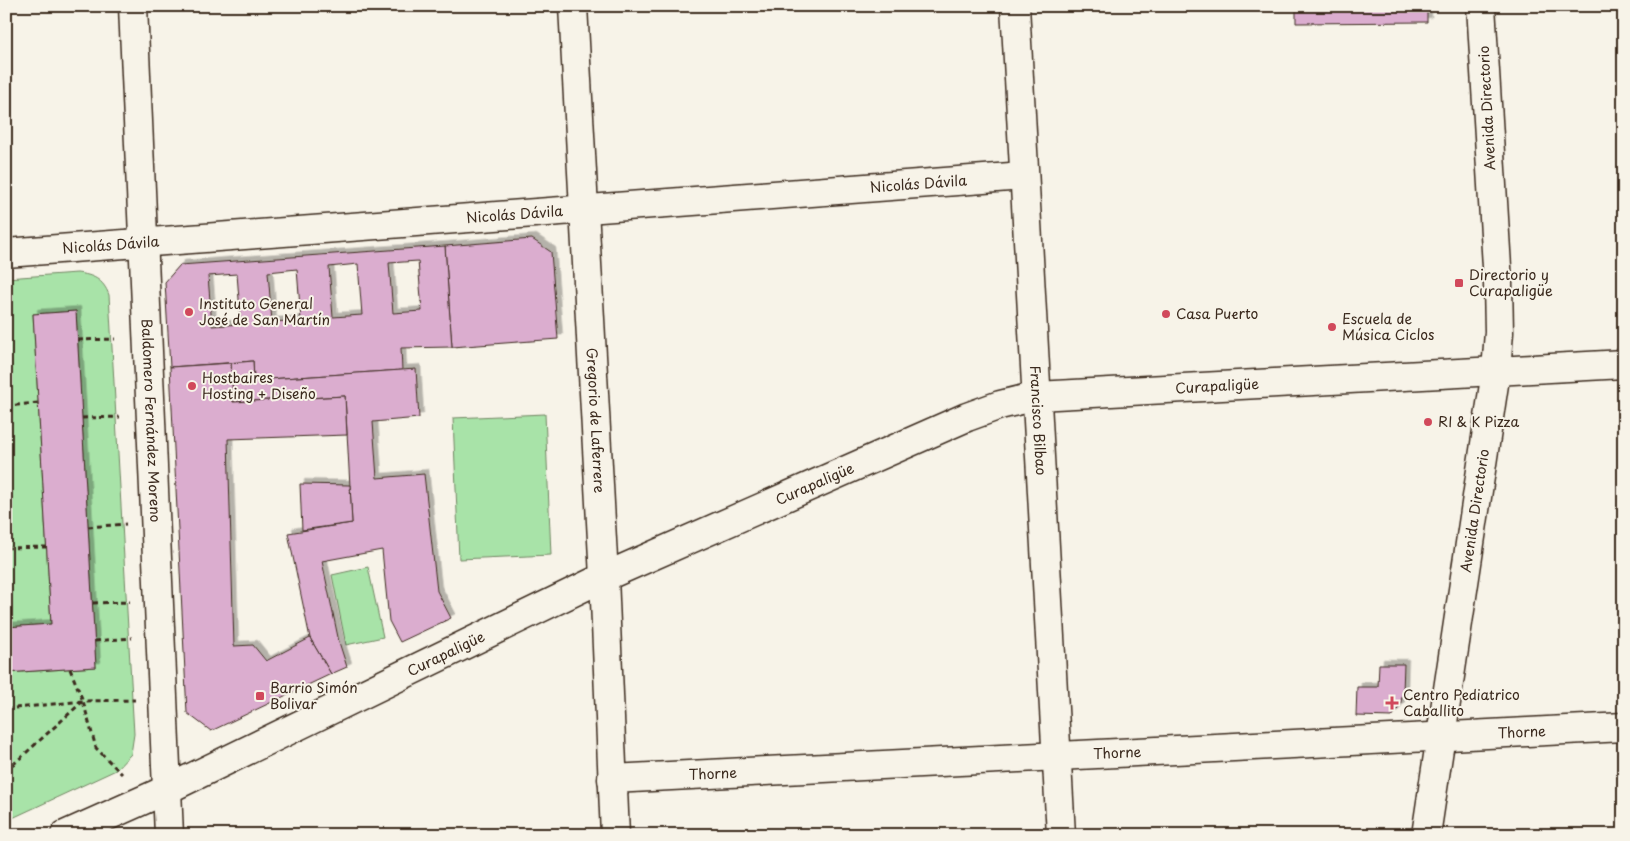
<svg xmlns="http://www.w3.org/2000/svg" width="1630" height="841" font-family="'Playpen Sans',sans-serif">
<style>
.green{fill:#a8e3a8;stroke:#728663}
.building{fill:#dbadcf;stroke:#3b2a1e;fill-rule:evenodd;filter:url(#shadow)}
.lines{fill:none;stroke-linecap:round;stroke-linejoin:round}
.street-casing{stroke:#3b2a1e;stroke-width:31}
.primary-casing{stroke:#3b2a1e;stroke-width:31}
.path{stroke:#3b2a1e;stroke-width:3;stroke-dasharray:5 4;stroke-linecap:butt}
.street{stroke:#f7f3e8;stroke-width:28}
.primary{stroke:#f7f3e8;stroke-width:28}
.poi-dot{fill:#d1495b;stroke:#f7f3e8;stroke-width:2}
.labels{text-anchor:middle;stroke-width:4;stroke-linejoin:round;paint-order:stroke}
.street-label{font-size:14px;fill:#3b2a1e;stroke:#f7f3e8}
.poi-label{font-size:14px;fill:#3b2a1e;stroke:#f7f3e8;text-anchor:start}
</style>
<defs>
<filter id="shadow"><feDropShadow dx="4.5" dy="-4.5" stdDeviation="0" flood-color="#0004"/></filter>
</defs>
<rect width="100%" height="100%" fill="#f7f3e8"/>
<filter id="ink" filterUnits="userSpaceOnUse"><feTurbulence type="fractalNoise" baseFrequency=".02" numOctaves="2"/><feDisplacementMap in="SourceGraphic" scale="10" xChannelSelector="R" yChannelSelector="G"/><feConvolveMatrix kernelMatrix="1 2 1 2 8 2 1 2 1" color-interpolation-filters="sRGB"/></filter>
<g filter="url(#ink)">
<g class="green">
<path d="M77,273C93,275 103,279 109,295L134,734L131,754L116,770L6,821V673L96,667L76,311L33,314L51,624L6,627V278Z"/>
<polygon points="545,414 551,555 459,559 453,418"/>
<polygon points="368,567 383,637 346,645 332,575"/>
</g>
<g class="building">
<polygon points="1296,6 1427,6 1427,22 1296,23"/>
<polygon points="532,239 551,252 558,339 452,347 445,246"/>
<path d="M445,246L452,347L401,348L402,370L254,380L253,361L170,367L165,282L180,265ZM418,261L422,311L393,313L389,263ZM358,264L362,315L333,317L329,267ZM297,269L301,320L272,322L268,272ZM237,274L241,324L212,326L208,276Z"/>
<polygon points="76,311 96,667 6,673 6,627 51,624 33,314"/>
<polygon points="253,361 254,380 416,369 419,418 373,422 377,478 424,474 437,591 451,618 400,642 389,621 382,550 322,561 339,642 347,667 331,674 310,638 288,533 352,523 345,396 233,402 231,363"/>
<polygon points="231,363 233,402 345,396 347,435 228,439 234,646 253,645 266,661 310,638 331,674 211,731 187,713 170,367"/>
<polygon points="300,484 350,485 352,523 302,530"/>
<polygon points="1379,664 1404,664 1403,692 1400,706 1392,717 1356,716 1357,687 1378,687"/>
</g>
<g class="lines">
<g class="street-casing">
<g id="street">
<path id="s1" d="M133,6L169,835"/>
<path id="s2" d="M573,6L604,577L615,835"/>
<path id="s3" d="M1015,6L1061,835"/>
<path id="s4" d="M6,253L1024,176"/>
<path id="s5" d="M612,779L1624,727"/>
<path id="s6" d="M65,835L168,789L604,577L967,417L1000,405L1037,396L1624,364"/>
</g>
</g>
<g class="primary-casing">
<g id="primary">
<path id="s7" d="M1426,835L1496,371L1499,332L1498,283L1481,6"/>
</g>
</g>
<g class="path">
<polyline points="78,340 115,339"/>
<polyline points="6,406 38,403"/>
<polyline points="82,418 120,417"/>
<polyline points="88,527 126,524"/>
<polyline points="6,548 46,547"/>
<polyline points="93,603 130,602"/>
<polyline points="95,641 132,638"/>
<polyline points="70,669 83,701 96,748 122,774"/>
<polyline points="6,709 83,701 135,700"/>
<polyline points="6,771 82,702"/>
</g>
<use href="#street" class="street"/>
<use href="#primary" class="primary"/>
</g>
</g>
<g class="poi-dot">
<rect x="1454" y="278" width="10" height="10" rx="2.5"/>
<circle cx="189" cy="312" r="5"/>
<circle cx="1166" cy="314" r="5"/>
<circle cx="1332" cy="327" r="5"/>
<circle cx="192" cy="386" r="5"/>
<circle cx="1428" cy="422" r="5"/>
<rect x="255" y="691" width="10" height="10" rx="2.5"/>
<path d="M1389.5 695.5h5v5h5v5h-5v5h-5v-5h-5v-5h5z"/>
</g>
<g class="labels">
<g class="street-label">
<text transform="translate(1487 108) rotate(-93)" y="5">Avenida Directorio</text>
<text dy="5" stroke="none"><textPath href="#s4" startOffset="915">Nicolás Dávila</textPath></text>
<text dy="5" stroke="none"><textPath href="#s4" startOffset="510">Nicolás Dávila</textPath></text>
<text dy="5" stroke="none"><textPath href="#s4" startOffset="105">Nicolás Dávila</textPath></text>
<text dy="5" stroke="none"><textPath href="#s6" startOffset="1248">Curapaligüe</textPath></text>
<text dy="5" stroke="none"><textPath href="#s1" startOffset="415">Baldomero Fernández Moreno</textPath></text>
<text dy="5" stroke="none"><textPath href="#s2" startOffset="415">Gregorio de Laferrere</textPath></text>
<text dy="5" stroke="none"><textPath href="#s3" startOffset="415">Francisco Bilbao</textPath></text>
<text dy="5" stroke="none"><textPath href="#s6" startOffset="828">Curapaligüe</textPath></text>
<text dy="5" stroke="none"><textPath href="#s7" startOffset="328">Avenida Directorio</textPath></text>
<text dy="5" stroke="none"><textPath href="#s6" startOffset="422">Curapaligüe</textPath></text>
<text dy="5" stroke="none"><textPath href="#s5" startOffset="911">Thorne</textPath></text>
<text dy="5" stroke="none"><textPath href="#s5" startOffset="506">Thorne</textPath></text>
<text dy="5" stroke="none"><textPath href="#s5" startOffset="101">Thorne</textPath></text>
</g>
<g class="poi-label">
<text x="1469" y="280">Directorio y<tspan x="1469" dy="16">Curapaligüe</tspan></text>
<text x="199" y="309">Instituto General<tspan x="199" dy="16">José de San Martín</tspan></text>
<text x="1176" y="319">Casa Puerto</text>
<text x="1342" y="324">Escuela de<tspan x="1342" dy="16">Música Ciclos</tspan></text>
<text x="202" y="383">Hostbaires<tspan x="202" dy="16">Hosting + Diseño</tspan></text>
<text x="1438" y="427">RI &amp; K Pizza</text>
<text x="270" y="693">Barrio Simón<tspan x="270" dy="16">Bolivar</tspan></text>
<text x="1403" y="700">Centro Pediatrico<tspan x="1403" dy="16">Caballito</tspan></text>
</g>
</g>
<rect width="1630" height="841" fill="none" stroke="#f7f3e8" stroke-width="25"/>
<rect x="12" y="12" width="1605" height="816" fill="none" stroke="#3b2a1e" stroke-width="2" filter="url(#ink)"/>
</svg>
